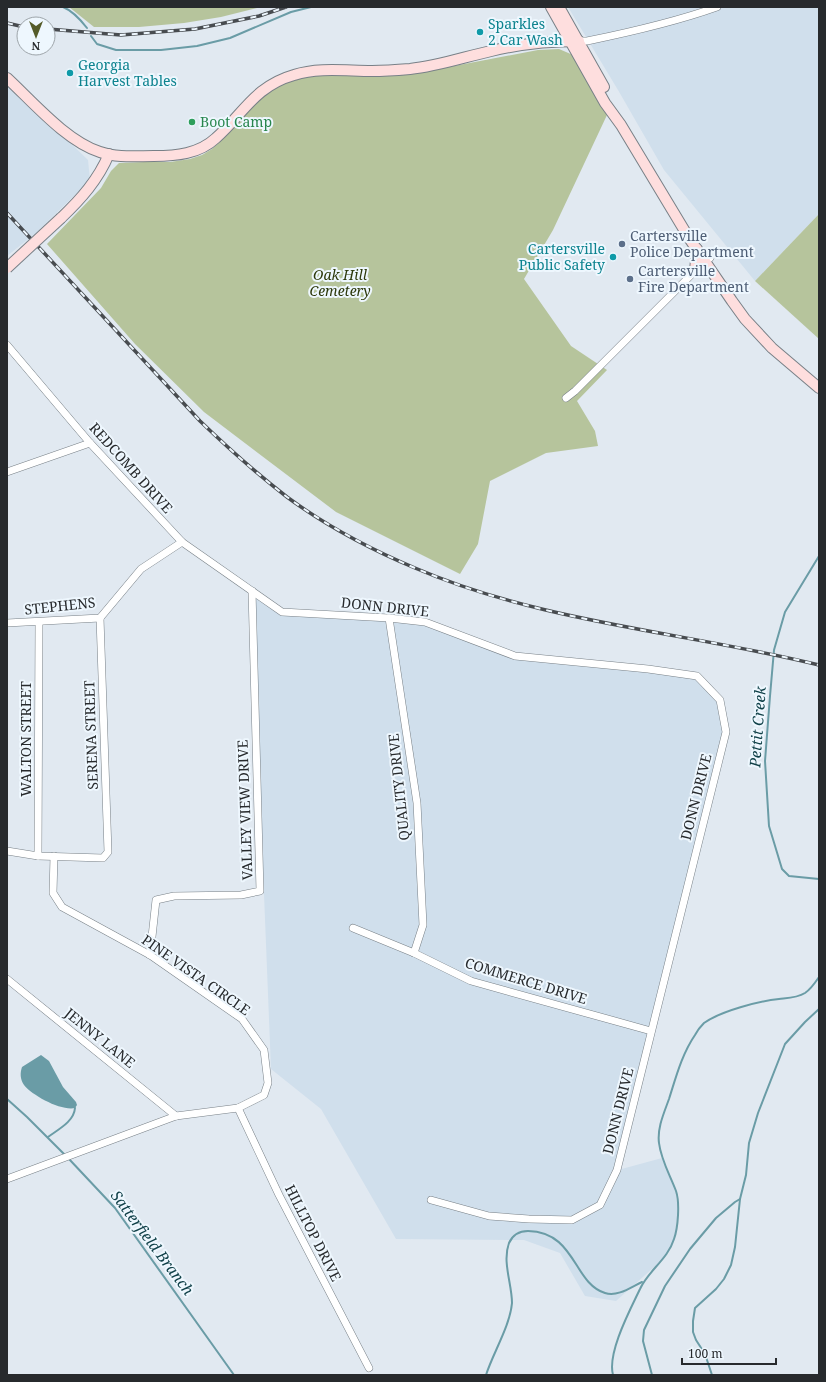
<svg xmlns="http://www.w3.org/2000/svg" width="826" height="1382" font-family="'Noto Serif',serif">
<style>
.built{fill:#d0dfec}
.green{fill:#b6c49c}
.water{fill:#6a9ca6}
.lines{fill:none;stroke-linecap:round;stroke-linejoin:round}
.stream{stroke:#6a9ca6;stroke-width:2}
.street-casing{stroke:#788087;stroke-width:8}
.secondary-casing{stroke:#788087;stroke-width:12}
.street{stroke:#fff;stroke-width:7}
.secondary{stroke:#fedede;stroke-width:10}
.rail-casing{stroke:#484c50;stroke-width:3.5}
.rail{stroke:#eef7fe;stroke-width:2;stroke-dasharray:6;stroke-linecap:butt}
.secondary-bridge-casing{stroke:#788087;stroke-width:12;stroke-linecap:butt}
.secondary-bridge{stroke:#fedede;stroke-width:10}
.culture-dot{fill:#0f9aa8;stroke:#eef7fe;stroke-width:1.5}
.leisure-dot{fill:#2e9e5b;stroke:#eef7fe;stroke-width:1.5}
.service-dot{fill:#5c6f8a;stroke:#eef7fe;stroke-width:1.5}
.labels{text-anchor:middle;stroke-width:4;stroke-linejoin:round;paint-order:stroke}
.culture-label{font-size:14px;fill:#0d838f;stroke:#eef7fe;text-anchor:start}
.leisure-label{font-size:14px;fill:#27864d;stroke:#eef7fe;text-anchor:start}
.service-label{font-size:14px;fill:#4e5e75;stroke:#eef7fe;text-anchor:start}
.park-label{font-size:14px;font-style:italic;fill:#2c380a;stroke:#eef7fe}
.street-label{font-size:14px;fill:#272a2d;stroke:#eef7fe}
.water-label{font-size:15px;font-style:italic;fill:#104048;stroke:#eef7fe}
</style>
<rect width="100%" height="100%" fill="#e1e9f1"/>
<g class="built">
<polygon points="568,7 819,7 819,214 755,281 664,170 618,90"/>
<polygon points="7,82 88,160 90,180 37,232 7,256"/>
<polygon points="255,594 279,610 425,622 515,656 697,676 720,700 726,732 618,1170 662,1158 676,1194 678,1212 676,1227 674,1240 662,1260 616,1301 585,1296 560,1253 524,1240 396,1239 321,1109 271,1069 264,894"/>
</g>
<g class="green">
<polygon points="69,7 261,7 221,17 184,23 139,27 94,27"/>
<polygon points="559,49 573,55 607,115 553,230 524,279 571,346 607,370 577,401 595,431 598,446 546,453 490,481 478,544 460,574 336,512 204,412 135,344 47,244 101,188 111,171 119,163 144,162 170,162 190,159 202,155 212,149 229,133 252,104 279,84 318,74 428,71 538,50"/>
<polygon points="819,214 819,339 755,281"/>
</g>
<path class="water" d="M41,1055L49,1061L63,1087L76,1102L77,1105L75,1108C61,1111 33,1096 24,1085C20,1079 20,1073 22,1067Z"/>
<g class="lines">
<g class="stream">
<path d="M63,7C73,11 80,19 87,28"/>
<polyline points="91,36 97,44 116,50 161,50 197,46 230,38 291,12 311,7"/>
<polyline points="819,556 785,612 774,650 770,696 765,761 769,826 782,869 789,876 819,879"/>
<polyline points="7,1099 27,1117 66,1156"/>
<path d="M48,1137C57,1130 74,1122 75,1108"/>
<polyline points="69,1159 115,1208 234,1375"/>
<path d="M486,1375C493,1353 510,1326 512,1303C512,1284 502,1262 509,1243C513,1234 519,1231 528,1231C576,1232 573,1283 605,1293C618,1297 631,1287 642,1282"/>
<path d="M613,1375C607,1353 630,1310 640,1289C648,1271 668,1259 674,1239C678,1228 680,1203 676,1191C670,1175 661,1160 659,1143C657,1128 664,1113 669,1099C676,1077 682,1054 695,1035C697,1031 701,1026 704,1023C721,1011 759,1001 779,999C788,998 797,998 805,993C811,989 815,983 819,977"/>
<polyline points="652,1375 643,1341 644,1330 665,1286 690,1249 716,1218 735,1202 740,1199"/>
<polyline points="712,1375 705,1354 696,1340 693,1332 693,1321 695,1308 716,1289 724,1279 731,1265 735,1247 740,1199 746,1175 749,1143 758,1113 785,1044 805,1022 819,1009"/>
</g>
<g class="street-casing">
<g id="street">
<path d="M579,41H587C631,32 675,22 717,7"/>
<polyline points="7,345 90,443 182,542 282,612 389,618 425,622 515,656 648,669 697,676 720,700 726,732 617,1170 600,1205 572,1220 529,1219 489,1216 431,1200"/>
<polyline points="566,398 575,391 700,266 710,258"/>
<polyline points="7,472 90,443"/>
<polyline points="389,618 417,803 423,925 414,953"/>
<polyline points="7,623 100,618 141,569 182,542"/>
<polyline points="7,851 38,856 103,858 108,852 100,618"/>
<polyline points="38,856 39,622"/>
<polyline points="353,928 414,953 471,981 651,1031"/>
<polyline points="150,955 156,900 174,896 241,895 260,891 252,591"/>
<polyline points="7,979 176,1116"/>
<polyline points="238,1108 279,1195 369,1368"/>
<polyline points="7,1179 176,1116 238,1108 264,1095 268,1083 264,1050 242,1019 150,955 62,907 53,893 54,856"/>
</g>
</g>
<g class="secondary-casing">
<g id="secondary">
<polyline points="551,7 605,103 621,125 689,238 732,301 745,319 772,348 819,388"/>
<polyline points="559,7 604,87"/>
<path d="M7,78C33,102 66,141 100,152C117,158 136,156 154,156C176,156 199,154 216,138C243,114 255,86 294,75C319,67 346,71 372,71C385,71 398,70 410,69C438,66 464,57 491,51C520,44 549,41 579,41"/>
<path d="M61,218C81,199 98,180 109,154"/>
<polyline points="695,271 697,249"/>
</g>
</g>
<use href="#street" class="street"/>
<use href="#secondary" class="secondary"/>
<g class="rail-casing">
<g id="rail">
<polyline points="7,23 24,27"/>
<polyline points="48,29 121,35 195,29 259,16 286,7"/>
<path d="M7,213L200,421C228,448 256,473 287,497C325,525 372,550 415,568C543,623 685,632 819,665"/>
</g>
</g>
<use href="#rail" class="rail"/>
<g class="secondary-bridge-casing">
<polyline id="secondary-bridge" points="7,268 61,218"/>
</g>
<use href="#secondary-bridge" class="secondary-bridge"/>
</g>
<g class="culture-dot">
<circle cx="480" cy="32" r="4"/>
<circle cx="70" cy="73" r="4"/>
<circle cx="613" cy="257" r="4"/>
</g>
<circle class="leisure-dot" cx="192" cy="122" r="4"/>
<g class="service-dot">
<circle cx="622" cy="244" r="4"/>
<circle cx="630" cy="279" r="4"/>
</g>
<g class="labels">
<g class="culture-label">
<text x="488" y="29">Sparkles<tspan x="488" dy="16">2 Car Wash</tspan></text>
<text x="78" y="70">Georgia<tspan x="78" dy="16">Harvest Tables</tspan></text>
<text x="605" y="254" text-anchor="end">Cartersville<tspan x="605" dy="16">Public Safety</tspan></text>
</g>
<g class="leisure-label">
<text x="200" y="127">Boot Camp</text>
</g>
<g class="service-label">
<text x="630" y="241">Cartersville<tspan x="630" dy="16">Police Department</tspan></text>
<text x="638" y="276">Cartersville<tspan x="638" dy="16">Fire Department</tspan></text>
</g>
<g class="park-label">
<text x="340" y="280">Oak Hill<tspan x="340" dy="16">Cemetery</tspan></text>
</g>
<g class="street-label">
<text transform="translate(131 468) rotate(48)" y="5">REDCOMB DRIVE</text>
<text transform="translate(60 606) rotate(-6)" y="5">STEPHENS</text>
<text transform="translate(385 607) rotate(6)" y="5">DONN DRIVE</text>
<text transform="translate(91 735) rotate(-92)" y="5">SERENA STREET</text>
<text transform="translate(26 739) rotate(-90)" y="5">WALTON STREET</text>
<text transform="translate(399 787) rotate(-96)" y="5">QUALITY DRIVE</text>
<text transform="translate(696 797) rotate(-76)" y="5">DONN DRIVE</text>
<text transform="translate(245 810) rotate(-92)" y="5">VALLEY VIEW DRIVE</text>
<text transform="translate(196 975) rotate(35)" y="5">PINE VISTA CIRCLE</text>
<text transform="translate(526 981) rotate(17)" y="5">COMMERCE DRIVE</text>
<text transform="translate(100 1038) rotate(39)" y="5">JENNY LANE</text>
<text transform="translate(618 1111) rotate(-76)" y="5">DONN DRIVE</text>
<text transform="translate(313 1233) rotate(63)" y="5">HILLTOP DRIVE</text>
</g>
<g class="water-label">
<text transform="translate(758 727) rotate(-86)" y="5">Pettit Creek</text>
<text transform="translate(152 1243) rotate(53)" y="5">Satterfield Branch</text>
</g>
</g>
<rect width="826" height="1382" fill="none" stroke="#272a2d" stroke-width="16"/>
<g transform="translate(36 36) rotate(180)"><circle r="19" fill="#eef7fe" stroke="#9ea5aa"/>
<path d="M0-3L7 15L0 10L-7 15Z" fill="#545b29"/>
<text y="-6" font-size="11" font-weight="bold" text-anchor="middle" fill="#272a2d">N</text>
</g>
<path d="M682 1358v6h94v-6" fill="none" stroke="#272a2d" stroke-width="2"/>
<text x="688" y="1358" font-size="12" fill="#272a2d" stroke="#eef7fe" stroke-width="3" paint-order="stroke">100 m</text>
</svg>
